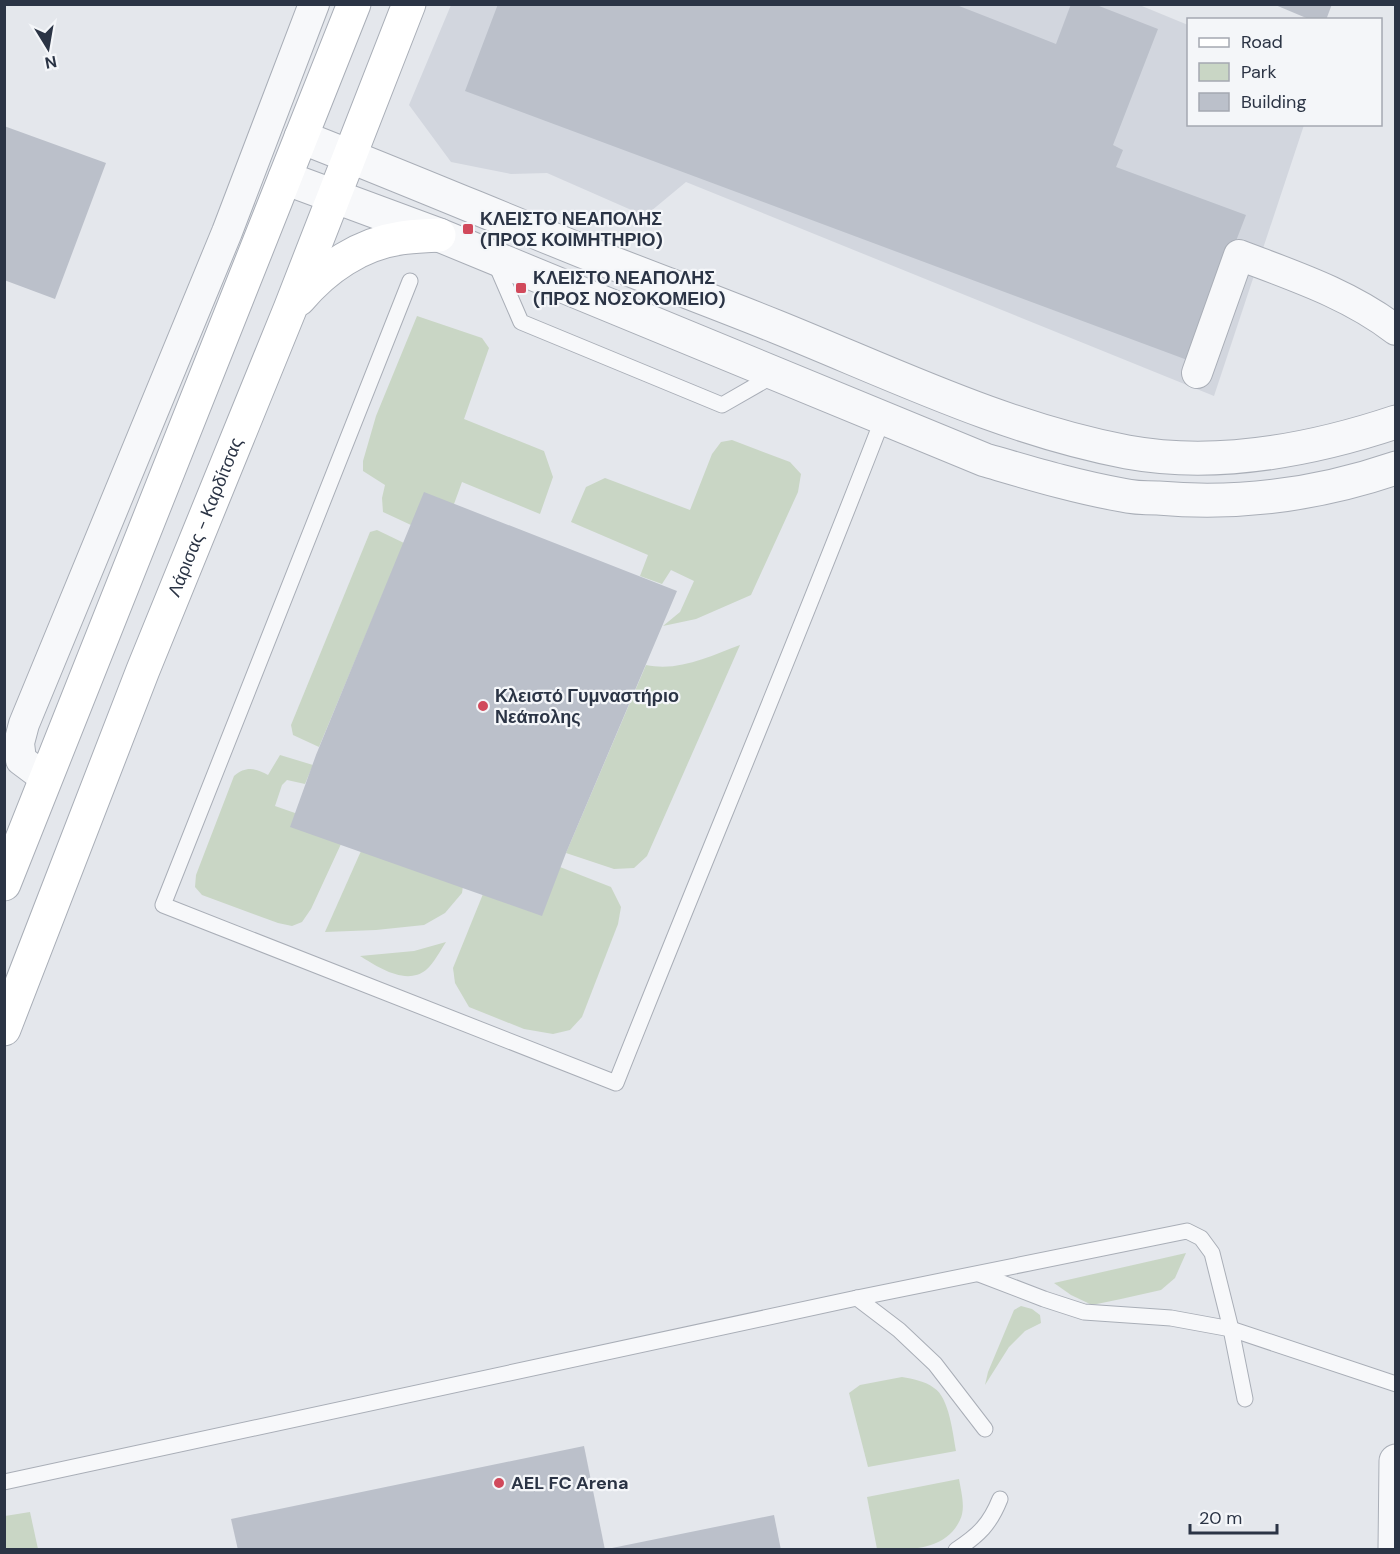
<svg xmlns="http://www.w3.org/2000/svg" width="1400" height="1554" font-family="'DM Sans',sans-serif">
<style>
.built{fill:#d2d6de}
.green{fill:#c9d6c5}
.building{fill:#bbc0ca}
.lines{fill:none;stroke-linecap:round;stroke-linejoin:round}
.service-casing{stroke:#a9aeb7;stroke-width:17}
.minor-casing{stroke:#a9aeb7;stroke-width:32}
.tertiary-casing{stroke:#a9aeb7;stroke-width:35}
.secondary-casing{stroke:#a9aeb7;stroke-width:35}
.service{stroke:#f7f8fa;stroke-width:15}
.minor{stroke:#f7f8fa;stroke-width:30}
.tertiary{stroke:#f7f8fa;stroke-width:33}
.secondary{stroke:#fff;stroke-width:33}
.poi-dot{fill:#d1495b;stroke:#f4f6f9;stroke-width:2}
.labels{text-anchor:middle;stroke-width:4.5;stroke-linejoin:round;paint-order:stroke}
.poi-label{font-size:18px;font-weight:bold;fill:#2b3445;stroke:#f4f6f9;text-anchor:start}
.street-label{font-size:18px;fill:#2b3445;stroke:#f4f6f9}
</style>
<rect width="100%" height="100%" fill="#e4e7ec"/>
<polygon class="built" points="1137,4 1188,25 1188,124 1304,125 1214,396 686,182 645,216 547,173 511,174 451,162 409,105 451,5"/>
<g class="green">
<polygon points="417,316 482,338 489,348 464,419 544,451 553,477 540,514 462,482 454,504 411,525 383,512 382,498 385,485 363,471 363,461 376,416"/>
<polygon points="732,440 790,462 801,474 798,492 751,595 696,619 663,626 680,612 694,581 671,570 662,584 640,576 648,555 571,522 586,487 605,478 690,510 712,454 721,442"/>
<polygon points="377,530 404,543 319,747 293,735 291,725 370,532"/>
<path d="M740,645L647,856L634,868L614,869L566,853L646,665C679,672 710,656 740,645Z"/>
<path d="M280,755L313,765L305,784L287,780L282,785L275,806L295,813L341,844L311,909L302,922L292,926L278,923L202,895L195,887L196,875L234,776C246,766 255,768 268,775Z"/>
<polygon points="361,851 463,886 462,893 445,913 424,925 376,930 325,932"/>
<polygon points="560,867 611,887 621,907 618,924 582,1017 570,1030 553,1034 524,1029 469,1007 455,983 453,968 483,894"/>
<path d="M446,942C440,951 434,963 426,970C406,986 378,967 360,956L414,951Z"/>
<polygon points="1186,1253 1175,1278 1161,1290 1121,1299 1092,1305 1071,1295 1054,1283"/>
<polygon points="1021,1306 1032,1309 1040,1315 1041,1323 1025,1331 1009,1347 985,1385 988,1372 1014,1310"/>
<path d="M902,1377C913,1379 925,1381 934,1388C949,1397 953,1434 956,1451L868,1467L849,1393L860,1385Z"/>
<path d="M959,1479C961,1491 966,1508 960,1520C945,1552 906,1550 877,1549L867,1497Z"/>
<polygon points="30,1512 38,1549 5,1549 5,1516"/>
</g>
<g class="building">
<polygon points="498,4 954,4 1056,44 1071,4 1094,4 1158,29 1113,145 1123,150 1116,167 1246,215 1190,361 465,91"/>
<polygon points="1273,4 1332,4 1326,20 1311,20"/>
<polygon points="4,126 106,163 55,299 4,280"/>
<polygon points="424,492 677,591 566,853 542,916 290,827 316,755"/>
<polygon points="584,1446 605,1550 238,1550 231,1519"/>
<polygon points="774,1515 781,1550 612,1550 612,1548"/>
</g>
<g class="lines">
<g class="service-casing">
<g id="service">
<polyline points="495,262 521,322 722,405 776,374"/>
<path d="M410,281L163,905L616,1083C704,861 797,641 883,418"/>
<polyline points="979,1274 1044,1299 1084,1312 1171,1318 1231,1329 1396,1384"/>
<polyline points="857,1298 899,1330 935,1364 985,1429"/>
<polyline points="4,1482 857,1298 1187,1231 1201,1238 1212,1253 1231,1329 1245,1399"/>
<path d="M956,1550C979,1535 990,1524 1000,1499"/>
</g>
</g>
<g class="minor-casing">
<g id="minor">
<path d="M1197,373L1239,255C1294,276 1349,294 1396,330"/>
<polyline points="45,778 21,760 19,743 24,724 227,232 314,4"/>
</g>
</g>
<g class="tertiary-casing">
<g id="tertiary">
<path d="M301,137C398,175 495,216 592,255C653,279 715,302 777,327C891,373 1005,429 1127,452C1215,468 1312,450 1396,422"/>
<path d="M285,178L439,235L985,460C1030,473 1076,487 1122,495C1134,498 1146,498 1158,498C1238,505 1320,494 1396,468"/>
<polyline points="1395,1550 1396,1461"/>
</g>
</g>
<g class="secondary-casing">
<g id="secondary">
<path d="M299,299C325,268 360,244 401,238C413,236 426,236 439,235"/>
<polyline points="4,884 354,4"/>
<path id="s1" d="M4,1029L143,670L290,309L409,4"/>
</g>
</g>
<use href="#service" class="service"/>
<use href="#minor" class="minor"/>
<use href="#tertiary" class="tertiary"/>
<use href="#secondary" class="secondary"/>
</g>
<g class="poi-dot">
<rect x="462" y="223" width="12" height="12" rx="3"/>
<rect x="515" y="282" width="12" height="12" rx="3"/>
<circle cx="483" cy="706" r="6"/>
<circle cx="499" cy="1483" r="6"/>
</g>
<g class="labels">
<g class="poi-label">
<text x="480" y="225">ΚΛΕΙΣΤΟ ΝΕΑΠΟΛΗΣ<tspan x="480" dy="21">(ΠΡΟΣ ΚΟΙΜΗΤΗΡΙΟ)</tspan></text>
<text x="533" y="284">ΚΛΕΙΣΤΟ ΝΕΑΠΟΛΗΣ<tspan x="533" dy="21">(ΠΡΟΣ ΝΟΣΟΚΟΜΕΙΟ)</tspan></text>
<text x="495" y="702">Κλειστό Γυμναστήριο<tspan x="495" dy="21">Νεάπολης</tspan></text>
<text x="511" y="1489">AEL FC Arena</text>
</g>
<g class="street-label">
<text dy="6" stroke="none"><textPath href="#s1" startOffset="550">Λάρισας - Καρδίτσας</textPath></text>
</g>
</g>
<rect width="1400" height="1554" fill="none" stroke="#2b3445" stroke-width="12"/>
<rect x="1187" y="18" width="195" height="108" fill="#f4f6f9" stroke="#a4a8b1" stroke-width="1.5"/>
<rect x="1199" y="38" width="30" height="9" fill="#ffffff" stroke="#a4a8b1" stroke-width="1.5"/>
<text x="1241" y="48" font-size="18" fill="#2b3445">Road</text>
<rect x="1199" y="63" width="30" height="18" fill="#c9d6c5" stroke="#a4a8b1" stroke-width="1.5"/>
<text x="1241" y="78" font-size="18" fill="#2b3445">Park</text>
<rect x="1199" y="93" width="30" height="18" fill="#bbc0ca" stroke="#a4a8b1" stroke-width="1.5"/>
<text x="1241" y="108" font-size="18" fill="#2b3445">Building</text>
<g transform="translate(48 48) rotate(169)" stroke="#f4f6f9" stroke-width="4.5" paint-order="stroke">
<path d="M0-4.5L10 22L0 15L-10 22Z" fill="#2b3445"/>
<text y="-9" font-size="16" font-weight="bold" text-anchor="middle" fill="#2b3445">N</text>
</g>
<path d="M1190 1524v9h87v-9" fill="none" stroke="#2b3445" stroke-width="3"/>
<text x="1199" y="1524" font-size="18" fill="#2b3445" stroke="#f4f6f9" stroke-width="4.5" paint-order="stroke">20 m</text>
</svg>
